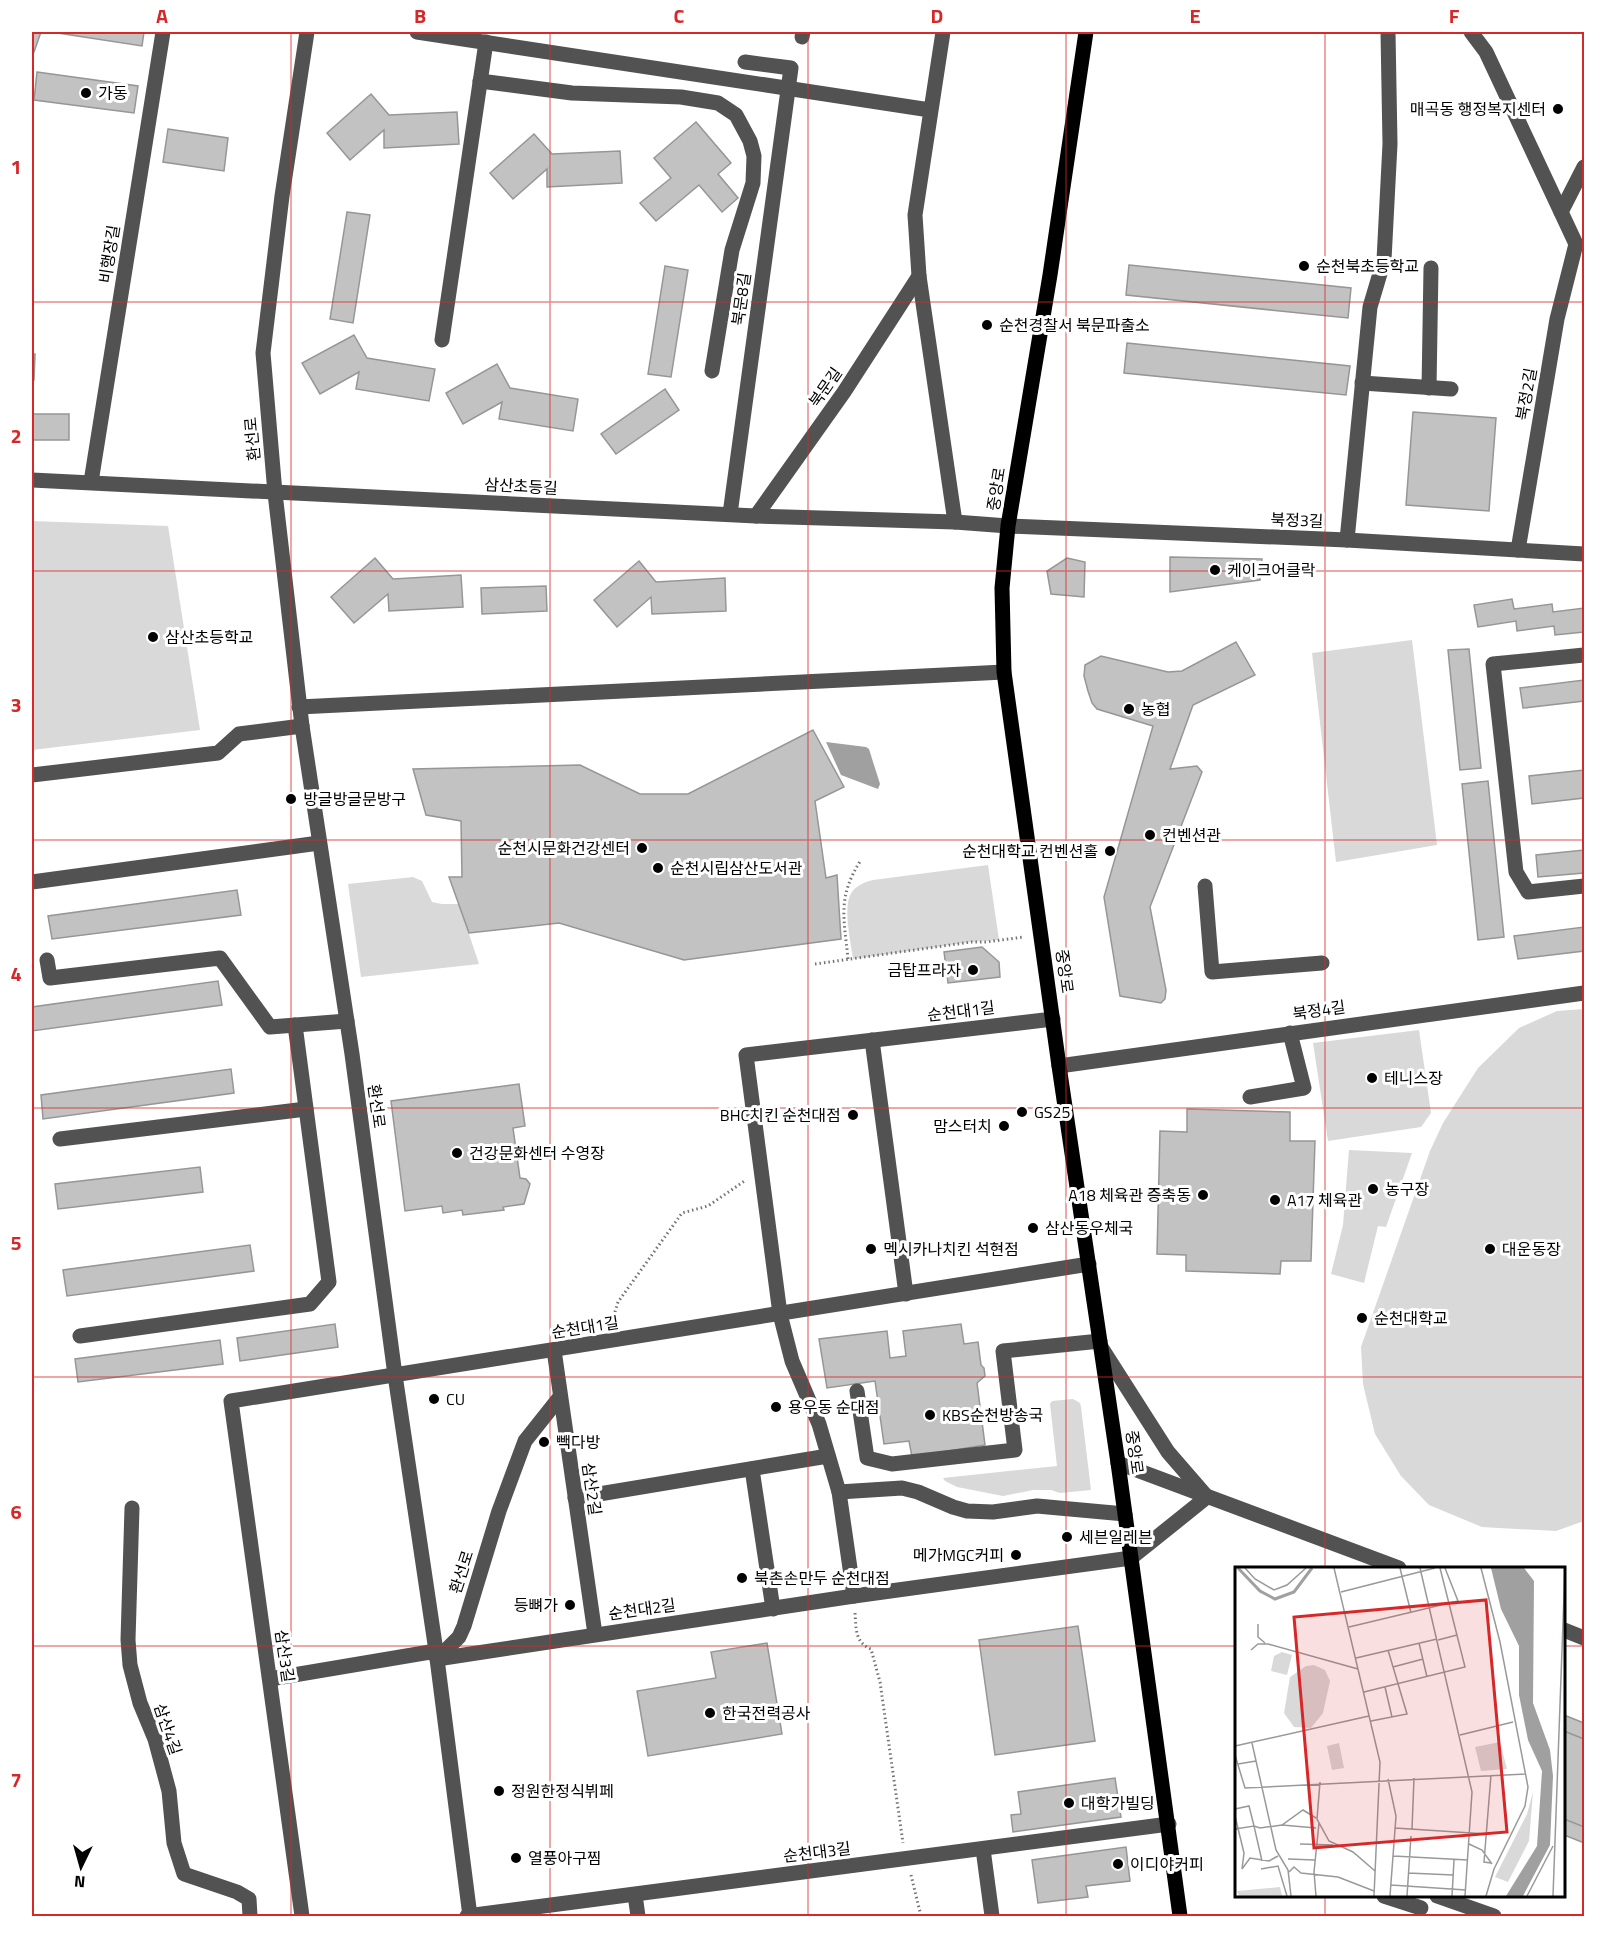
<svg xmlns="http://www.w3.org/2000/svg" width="1616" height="1948" font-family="'Titillium Web','Noto Sans KR',sans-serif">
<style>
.green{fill:#d9d9d9}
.water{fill:#a0a0a0}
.building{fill:#c2c2c2;stroke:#969696;stroke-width:1.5}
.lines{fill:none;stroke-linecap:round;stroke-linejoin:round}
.path{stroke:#747474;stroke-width:3;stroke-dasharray:1.5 3;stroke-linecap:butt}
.minor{stroke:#525252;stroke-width:15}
.major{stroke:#000;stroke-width:15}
.grid{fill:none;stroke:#d62828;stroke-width:1.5;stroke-opacity:0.55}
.poi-dot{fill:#000;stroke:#fff;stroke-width:2}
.labels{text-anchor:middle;stroke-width:6;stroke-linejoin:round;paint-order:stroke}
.poi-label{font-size:16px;fill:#000;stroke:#fff;text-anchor:start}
.street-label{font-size:16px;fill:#000;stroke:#fff}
.inset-river{fill:none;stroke:#a0a0a0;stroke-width:3}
.inset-road{fill:none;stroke:#999;stroke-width:1.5}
.view{fill:#d62828;fill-opacity:0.15;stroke:#d62828;stroke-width:3}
.inset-edge{fill:none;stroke:#000;stroke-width:3}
.neatline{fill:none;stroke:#d62828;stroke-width:2}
.grid-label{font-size:20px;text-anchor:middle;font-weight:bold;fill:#d62828}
</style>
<rect width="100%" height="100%" fill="#fff"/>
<g class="green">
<polygon points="32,521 168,526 200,730 32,750"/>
<polygon points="1412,640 1437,845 1336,862 1312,653"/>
<path d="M988,865L999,940L971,942L853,959C851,942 842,905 852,892C857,885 865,882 873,880Z"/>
<polygon points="413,877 422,881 432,902 442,904 459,904 479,964 361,977 348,884"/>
<polygon points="1584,1009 1584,1521 1556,1531 1482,1527 1429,1505 1401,1476 1375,1434 1363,1384 1361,1347 1430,1151 1443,1123 1478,1068 1519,1028 1557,1011"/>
<polygon points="1419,1030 1431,1113 1421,1127 1328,1141 1313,1043"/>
<polygon points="1349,1150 1412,1153 1386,1227 1378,1226 1364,1283 1331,1274 1343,1225"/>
<polygon points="1073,1399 1080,1403 1081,1407 1091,1490 1060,1493 1051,1490 1033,1490 1003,1496 957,1487 945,1481 943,1478 1057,1466 1050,1404 1052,1401"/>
</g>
<polygon class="water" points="826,742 866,747 869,749 880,784 878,789 841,775"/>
<g class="building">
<polygon points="32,32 41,32 34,52 32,52"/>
<polygon points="51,32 144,32 142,46"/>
<polygon points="37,72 138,86 134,113 34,100"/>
<polygon points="371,94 389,115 457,112 459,144 384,148 384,130 350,160 327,133"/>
<polygon points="696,122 731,163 718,174 738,198 722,212 699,185 656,221 640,203 671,178 654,158"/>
<polygon points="168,129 228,138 224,171 163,162"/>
<polygon points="534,134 552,154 620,151 622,183 547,187 547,169 513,199 490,173"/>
<polygon points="347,212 370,215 353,323 330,319"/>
<polygon points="1129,265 1351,288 1348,318 1126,295"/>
<polygon points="665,266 688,270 671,377 648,374"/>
<polygon points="354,335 367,358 435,369 429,401 356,389 359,372 320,394 302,363"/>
<polygon points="1127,343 1350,366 1346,395 1124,373"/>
<polygon points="32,354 35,354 34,380 32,380"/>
<polygon points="497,364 510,388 578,399 573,431 499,419 502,402 463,424 446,393"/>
<polygon points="665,389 679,410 616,454 601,434"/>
<polygon points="1413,412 1496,418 1489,511 1406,505"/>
<rect x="32" y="414" width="37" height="26"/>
<polygon points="1170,557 1262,559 1260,580 1170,592"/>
<polygon points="375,558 393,579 461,575 463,607 389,611 388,594 354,623 331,597"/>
<polygon points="1067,558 1085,562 1084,597 1051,594 1047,571"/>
<polygon points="639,561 656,582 725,578 726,611 652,614 651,597 617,627 594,600"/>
<polygon points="546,586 547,611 482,614 481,588"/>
<polygon points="1512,599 1514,609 1552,604 1553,612 1584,608 1584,632 1555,635 1554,626 1517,631 1516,621 1478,627 1474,605"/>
<polygon points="1236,642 1255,675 1193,705 1170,769 1197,766 1202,772 1150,907 1166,990 1165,999 1161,1003 1120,996 1104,897 1153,726 1097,709 1092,703 1088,691 1084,676 1085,665 1101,656 1168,672 1182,671"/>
<polygon points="1469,649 1481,768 1460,770 1448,650"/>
<polygon points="1584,680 1584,701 1523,708 1520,688"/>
<polygon points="813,730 844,787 815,801 826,878 837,875 841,939 684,960 559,923 469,933 449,877 462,877 461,821 426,815 413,769 580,765 640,794 688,794"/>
<polygon points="1584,770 1584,798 1532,804 1529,776"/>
<polygon points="1488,781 1504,937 1478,940 1462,784"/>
<polygon points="1584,850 1584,873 1538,877 1536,855"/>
<polygon points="237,890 241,915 52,939 48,916"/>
<polygon points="1584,927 1584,951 1518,959 1514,936"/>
<polygon points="982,947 999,962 1000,977 948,983 944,952"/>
<polygon points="218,981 222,1005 32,1031 32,1007"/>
<polygon points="231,1069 234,1093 43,1119 41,1095"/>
<polygon points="519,1084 525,1126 513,1128 520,1178 526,1179 530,1184 524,1204 503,1207 504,1210 463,1215 462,1210 443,1213 442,1206 405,1211 391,1101"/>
<polygon points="1187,1109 1290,1112 1290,1141 1315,1141 1311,1261 1281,1261 1280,1274 1186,1271 1186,1255 1157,1254 1160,1131 1187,1132"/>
<polygon points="200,1167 203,1192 58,1209 55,1184"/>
<polygon points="250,1245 254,1271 67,1296 63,1270"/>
<polygon points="335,1324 338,1347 240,1361 237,1338"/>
<polygon points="961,1324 964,1344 978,1342 981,1365 984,1368 985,1376 977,1383 985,1445 912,1457 909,1441 884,1444 875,1381 827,1388 819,1339 887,1331 890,1358 906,1356 903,1331"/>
<polygon points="220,1340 223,1364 78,1382 75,1359"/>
<polygon points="1078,1626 1095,1741 995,1755 979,1640"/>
<polygon points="767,1643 782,1734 648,1756 637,1691 716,1678 711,1652"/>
<polygon points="1564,1715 1584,1723 1584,1843 1564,1835"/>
<polygon points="1564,1731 1584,1739 1584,1827 1564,1819"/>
<polygon points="1115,1778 1121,1817 1013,1832 1011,1815 1021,1814 1018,1792"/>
<polygon points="1126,1847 1130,1881 1086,1886 1088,1897 1038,1903 1032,1860"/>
</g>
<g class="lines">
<g class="path">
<path d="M848,959C844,918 837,897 861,860"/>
<polyline points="815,964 971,942 986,942 1024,937"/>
<polyline points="611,1325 618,1302 682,1213 708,1206 746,1180"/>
<path d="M855,1613C856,1628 855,1643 871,1649L880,1682L903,1843"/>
<polyline points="911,1875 921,1916"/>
</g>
<g class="minor">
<polyline points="307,32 282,196 263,353 275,493 302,726 352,1054 395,1375 436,1651 470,1916"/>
<polyline points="417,32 930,110"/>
<polyline points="943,32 915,215 919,276 955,522"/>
<polyline points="1471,32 1486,52 1576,244 1557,319 1518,550"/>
<polyline points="802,37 803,32"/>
<polyline points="480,81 572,93 681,97 718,103 736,115 750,141 754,156 753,183 732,250 712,371"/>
<polyline points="1561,212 1584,167"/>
<polyline points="442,340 486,42"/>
<polyline points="1362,383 1451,389"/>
<polyline points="1429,388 1431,268"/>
<polyline points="32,480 756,516 955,522 1008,526 1347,540 1584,554"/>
<polyline points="91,482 163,32"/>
<polyline points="730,514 791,68 745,62"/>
<polyline points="756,516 844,392 919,276"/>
<polyline points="1347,540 1370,307 1384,260 1390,144 1388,32"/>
<polyline points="1584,655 1493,664 1516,872 1528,892 1584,886"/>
<polyline points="299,707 1004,672"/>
<polyline points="32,775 218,753 239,734 302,726"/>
<polyline points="32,882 319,843"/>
<polyline points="1205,886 1212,972 1322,963"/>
<polyline points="47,960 50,978 220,958 270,1027 347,1021"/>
<polyline points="872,1040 906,1294"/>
<polyline points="1059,1066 1584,993"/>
<polyline points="1250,1097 1304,1088 1290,1033"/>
<polyline points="60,1139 306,1109"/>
<polyline points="80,1336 310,1304 329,1282 295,1025"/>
<polyline points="554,1350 595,1634"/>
<polyline points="857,1391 867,1458 892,1464 1015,1450 1003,1351 1100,1341"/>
<polyline points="1118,1463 1399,1568"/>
<polyline points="752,1469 773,1609"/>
<polyline points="839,1492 902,1488 918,1492 953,1507 967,1511 993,1512 1037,1506 1125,1514"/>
<polyline points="575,1498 828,1456"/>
<polyline points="132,1508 128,1640 130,1665 140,1703 155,1739 169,1791 174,1843 184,1874 237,1892 249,1899 250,1916"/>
<polyline points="854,1596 839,1492 819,1424 792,1361 780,1314 746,1055 1053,1019"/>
<polyline points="1564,1630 1584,1638"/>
<polyline points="437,1659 854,1596 1131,1558 1207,1497 1168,1452 1101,1347"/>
<polyline points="437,1659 459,1637 464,1626 499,1511 525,1441 560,1397"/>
<polyline points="270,1679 436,1651"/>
<polyline points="983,1849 992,1916"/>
<polyline points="635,1895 638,1916"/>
<polyline points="1384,1896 1421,1908"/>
<polyline points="1437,1896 1494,1916"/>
<polyline points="302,1916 231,1401 1089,1264"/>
<polyline points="467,1916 1169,1824"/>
</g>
<polyline class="major" points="1086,32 1050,275 1008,526 1002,588 1004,672 1059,1066 1118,1463 1180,1916"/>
</g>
<path class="grid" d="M291,32V1916M550,32V1916M808,32V1916M1066,32V1916M1325,32V1568M32,302H1584M32,571H1584M32,840H1584M32,1108H1584M32,1377H1584M32,1646H1236M1564,1646H1584M1325,1896V1916"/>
<g class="poi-dot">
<circle cx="86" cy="93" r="6"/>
<circle cx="1558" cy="109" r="6"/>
<circle cx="1304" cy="266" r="6"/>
<circle cx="987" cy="325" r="6"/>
<circle cx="1215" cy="570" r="6"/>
<circle cx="153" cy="637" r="6"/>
<circle cx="1129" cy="709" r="6"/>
<circle cx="291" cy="799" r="6"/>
<circle cx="1150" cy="835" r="6"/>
<circle cx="642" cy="848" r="6"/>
<circle cx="1110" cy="851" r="6"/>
<circle cx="658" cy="868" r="6"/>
<circle cx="973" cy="970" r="6"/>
<circle cx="1372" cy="1078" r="6"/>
<circle cx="1022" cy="1112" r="6"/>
<circle cx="853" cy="1115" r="6"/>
<circle cx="1004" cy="1126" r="6"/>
<circle cx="457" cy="1153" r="6"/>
<circle cx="1373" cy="1189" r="6"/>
<circle cx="1203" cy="1195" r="6"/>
<circle cx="1275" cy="1200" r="6"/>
<circle cx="1033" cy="1228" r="6"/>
<circle cx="871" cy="1249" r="6"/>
<circle cx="1490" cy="1249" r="6"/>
<circle cx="1362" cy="1318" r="6"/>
<circle cx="434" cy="1399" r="6"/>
<circle cx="776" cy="1407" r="6"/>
<circle cx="930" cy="1415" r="6"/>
<circle cx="544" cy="1442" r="6"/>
<circle cx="1067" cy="1537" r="6"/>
<circle cx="1016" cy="1555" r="6"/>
<circle cx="742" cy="1578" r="6"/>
<circle cx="570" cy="1605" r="6"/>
<circle cx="710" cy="1713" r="6"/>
<circle cx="499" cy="1791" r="6"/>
<circle cx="1069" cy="1803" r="6"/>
<circle cx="516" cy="1858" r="6"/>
<circle cx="1118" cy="1864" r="6"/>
</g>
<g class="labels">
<g class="poi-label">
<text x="98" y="99">가동</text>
<text x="1546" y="115" text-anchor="end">매곡동 행정복지센터</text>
<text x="1316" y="272">순천북초등학교</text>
<text x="999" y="331">순천경찰서 북문파출소</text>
<text x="1227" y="576">케이크어클락</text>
<text x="165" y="643">삼산초등학교</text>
<text x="1141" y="715">농협</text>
<text x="303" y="805">방글방글문방구</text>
<text x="1162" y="841">컨벤션관</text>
<text x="630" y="854" text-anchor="end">순천시문화건강센터</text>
<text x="1098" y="857" text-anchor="end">순천대학교 컨벤션홀</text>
<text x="670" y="874">순천시립삼산도서관</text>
<text x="961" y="976" text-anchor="end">금탑프라자</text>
<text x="1384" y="1084">테니스장</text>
<text x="1034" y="1118">GS25</text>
<text x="841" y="1121" text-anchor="end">BHC치킨 순천대점</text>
<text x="992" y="1132" text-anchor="end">맘스터치</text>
<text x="469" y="1159">건강문화센터 수영장</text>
<text x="1385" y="1195">농구장</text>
<text x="1191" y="1201" text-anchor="end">A18 체육관 증축동</text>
<text x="1287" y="1206">A17 체육관</text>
<text x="1045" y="1234">삼산동우체국</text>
<text x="883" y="1255">멕시카나치킨 석현점</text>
<text x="1502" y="1255">대운동장</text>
<text x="1374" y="1324">순천대학교</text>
<text x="446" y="1405">CU</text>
<text x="788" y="1413">용우동 순대점</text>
<text x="942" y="1421">KBS순천방송국</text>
<text x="556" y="1448">빽다방</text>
<text x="1079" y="1543">세븐일레븐</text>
<text x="1004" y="1561" text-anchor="end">메가MGC커피</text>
<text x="754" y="1584">북촌손만두 순천대점</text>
<text x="558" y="1611" text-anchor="end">등뼈가</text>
<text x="722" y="1719">한국전력공사</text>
<text x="511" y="1797">정원한정식뷔페</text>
<text x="1081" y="1809">대학가빌딩</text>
<text x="528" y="1864">열풍아구찜</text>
<text x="1130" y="1870">이디야커피</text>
</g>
<g class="street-label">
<text transform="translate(109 254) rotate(-81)" y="6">비행장길</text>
<text transform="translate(741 299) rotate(-82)" y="6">북문8길</text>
<text transform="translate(825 387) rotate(-55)" y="6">북문길</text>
<text transform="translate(1526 394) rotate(-80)" y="6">북정2길</text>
<text transform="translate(252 439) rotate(-95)" y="6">환선로</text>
<text transform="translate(521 486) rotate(3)" y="6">삼산초등길</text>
<text transform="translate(996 489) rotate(-81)" y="6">중앙로</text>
<text transform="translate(1297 520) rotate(2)" y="6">북정3길</text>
<text transform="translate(1065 971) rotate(82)" y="6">중앙로</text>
<text transform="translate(1319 1010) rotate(-8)" y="6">북정4길</text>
<text transform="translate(961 1011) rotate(-7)" y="6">순천대1길</text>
<text transform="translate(377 1106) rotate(82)" y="6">환선로</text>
<text transform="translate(585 1327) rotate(-9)" y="6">순천대1길</text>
<text transform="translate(1135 1452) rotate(82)" y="6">중앙로</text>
<text transform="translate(592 1489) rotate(82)" y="6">삼산2길</text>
<text transform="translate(461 1572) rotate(-72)" y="6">환선로</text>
<text transform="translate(642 1609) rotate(-8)" y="6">순천대2길</text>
<text transform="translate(285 1656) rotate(82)" y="6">삼산3길</text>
<text transform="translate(168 1729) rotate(71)" y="6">삼산4길</text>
<text transform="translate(817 1852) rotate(-7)" y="6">순천대3길</text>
</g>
</g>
<g transform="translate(1235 1567)">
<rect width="330" height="330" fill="#fff"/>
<path d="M47,85L57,88L52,108L36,104L39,89ZM79,98L90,103L95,114L88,146L76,161L59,160L49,146L55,110L71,99ZM265,175L272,202L246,204L240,180ZM104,176L109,201L97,203L92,179ZM298,225L294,274L273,315L260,310L292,247ZM45,320L47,329H4L2,324Z" fill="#d9d9d9"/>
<path d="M256,1H289L299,14L298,136L315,183L318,209L315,278L288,329H271L302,279L307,204L293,173L284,128V79L266,42Z" fill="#a0a0a0"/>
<path class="inset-river" d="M3,1L25,24L40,32L59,25L77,1"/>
<path class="inset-road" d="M10,1L20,12L39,23L52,18L71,1M99,1L145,195L139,329M165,1L176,46M185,1L237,225L230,329M246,1L265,75L293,220L290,239L259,302L251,329M106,25L200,1M23,57V70L30,76M114,60L223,34L210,1M203,73L222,68M184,76L192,110M16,83L23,77H33L123,102M121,91L202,72M158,100L188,92M150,120L157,150M129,125L230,100L205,1M136,154L172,147L153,83M225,168L278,155M17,176L41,283L53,303L56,329M0,179L134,149M0,188L10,221L291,207M3,197L21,194M256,208L249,295L256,296M153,212L161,249L155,329M85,215L82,252L94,274L118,285L140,304M0,242L14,239L19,259L25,261L47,258L68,243L81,251M0,249L9,286L7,302M47,258L81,261M160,261L252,267M0,262L19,259L27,294M177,262L179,211M65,277L98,278M234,277L247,283L257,297M158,289L233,293M53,292L80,293M7,302L15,291L34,294L43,289M26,302L43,299L52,329M54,305L59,300L66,306L103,310L139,324M173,306L218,308M156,318L231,323M81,329L79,305L84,256M172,329L176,269M217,329L219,293M292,329L318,279M318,329L330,1"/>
<path class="view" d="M251,33L272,265L79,281L59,50Z"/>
<rect width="330" height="330" class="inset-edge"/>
</g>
<rect width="1616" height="1948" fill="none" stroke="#ffffff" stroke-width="66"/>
<g transform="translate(81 1867) rotate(185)" stroke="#ffffff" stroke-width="4.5" paint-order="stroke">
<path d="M0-4.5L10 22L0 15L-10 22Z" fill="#000000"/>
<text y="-9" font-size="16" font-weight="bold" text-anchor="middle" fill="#000000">N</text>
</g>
<rect x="33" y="33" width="1550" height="1882" class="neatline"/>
<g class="grid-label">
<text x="162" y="23">A</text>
<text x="420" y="23">B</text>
<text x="679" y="23">C</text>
<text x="937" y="23">D</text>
<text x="1195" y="23">E</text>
<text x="1454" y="23">F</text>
<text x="16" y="174">1</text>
<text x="16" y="443">2</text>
<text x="16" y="712">3</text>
<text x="16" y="981">4</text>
<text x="16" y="1250">5</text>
<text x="16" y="1519">6</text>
<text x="16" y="1787">7</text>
</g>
</svg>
